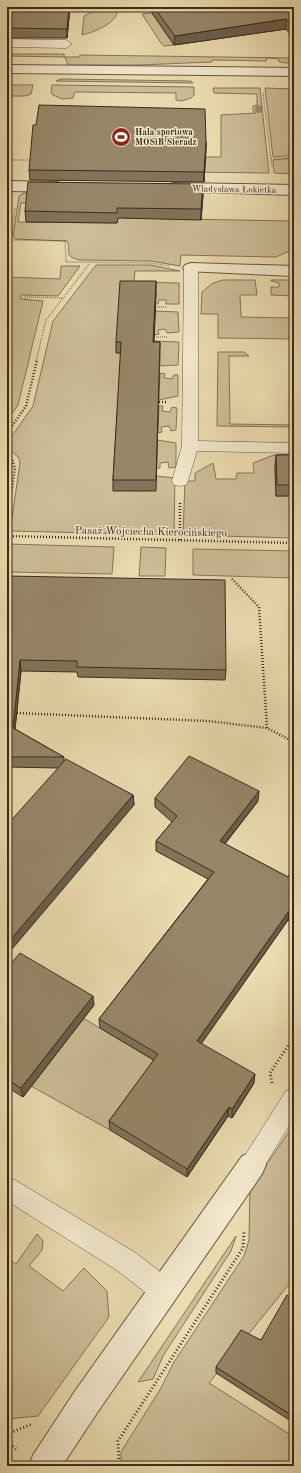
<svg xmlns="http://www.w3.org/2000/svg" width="301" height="1473" font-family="'Old Standard TT',serif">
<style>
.green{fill:#cdbe98;stroke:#84745a}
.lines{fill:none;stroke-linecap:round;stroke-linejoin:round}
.service-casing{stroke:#685641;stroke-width:1}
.minor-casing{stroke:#685641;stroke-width:2}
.path-far2{stroke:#3c2a1c;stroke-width:1.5;stroke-dasharray:0.5 1.5;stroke-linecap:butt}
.path-far1{stroke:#3c2a1c;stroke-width:2.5;stroke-dasharray:1 2;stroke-linecap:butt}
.path{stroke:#3c2a1c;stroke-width:3;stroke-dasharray:1 2.5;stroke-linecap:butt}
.service{fill:#f2e8cc;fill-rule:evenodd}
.minor{fill:#f2e8cc;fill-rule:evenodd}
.tree{fill:#9b8b6d}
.wall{fill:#82745a;stroke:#3c2a1c}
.shaded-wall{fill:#6a5e4a;stroke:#3c2a1c}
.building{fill:#978769;stroke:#3c2a1c}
.labels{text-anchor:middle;stroke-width:3;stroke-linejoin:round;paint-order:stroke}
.far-poi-label{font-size:9px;font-weight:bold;fill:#3c2a1c;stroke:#f2e8cc;text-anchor:start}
.far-street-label{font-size:9px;fill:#3c2a1c;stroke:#f2e8cc}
.street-label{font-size:11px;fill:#3c2a1c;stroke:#f2e8cc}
</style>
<rect width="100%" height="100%" fill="#ebdcb1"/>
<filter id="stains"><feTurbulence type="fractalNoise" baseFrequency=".005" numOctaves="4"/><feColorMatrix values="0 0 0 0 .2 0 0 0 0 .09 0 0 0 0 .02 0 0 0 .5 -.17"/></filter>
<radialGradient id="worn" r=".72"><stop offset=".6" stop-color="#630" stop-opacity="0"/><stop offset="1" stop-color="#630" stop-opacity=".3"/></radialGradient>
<g class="green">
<path d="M101,7H115L118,10C116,24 94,32 82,35L84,16Z"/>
<polygon points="152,13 174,45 164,46 161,43 142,14"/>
<polygon points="7,54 64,54 64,57 79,57 80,55 294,58 294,64 279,62 279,59 267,58 266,61 212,60 212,62 139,65 68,65 65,57 7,56"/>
<polygon points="61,79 191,81 193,83 56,81"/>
<polygon points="7,85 33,85 31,94 25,96 7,96"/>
<polygon points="52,85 194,87 194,95 191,98 182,101 176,100 176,93 75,92 73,98 62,99 53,95 51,93"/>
<polygon points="213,88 260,88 269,173 90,171 204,157 221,157 221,115 256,113 253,111 253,106 257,105 257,94 214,93"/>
<polygon points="265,88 294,89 294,155 273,157"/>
<polygon points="294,158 294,174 274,173 273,160"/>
<path d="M24,193H42L41,203H21L18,222L117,223L118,214L123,218L292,221L291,212H294V249L276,257L181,255L180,266L151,261L79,260C62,255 72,252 67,241L16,239L13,237L19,196Z"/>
<polygon points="96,265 150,265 180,271 135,271 134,282 179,283 179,304 166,304 166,300 159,300 158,304 155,304 117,353 122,353 155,491 156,476 175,478 174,535 10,531 20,463 19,458 7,447 7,443 33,406 53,321"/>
<polygon points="61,266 80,266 58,296 21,295 21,299 43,301 18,405 7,421 7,277 60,279"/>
<polygon points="223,280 255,280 257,295 240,295 241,317 294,318 294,339 218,338 218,314 201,314 202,292 213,283"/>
<polygon points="271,280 294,280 294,296 271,295 271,287 279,287 279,283 271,281"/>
<polygon points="155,311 178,312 179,332 167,333 165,329 158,330 159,334 154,335"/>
<polygon points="154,341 179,342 178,365 160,366 160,353 153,353"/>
<polygon points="218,352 244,352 249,356 229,356 230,424 294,425 294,427 217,426"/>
<polygon points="160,373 165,374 164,378 172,379 174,375 178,375 178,396 159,400"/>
<polygon points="159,406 163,406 162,411 170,412 172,407 177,408 176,430 171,431 169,426 161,427 162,432 158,433"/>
<polygon points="157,440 176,443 176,467 169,468 168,462 160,463 160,468 156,468"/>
<polygon points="274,455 294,455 294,466 275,466 276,496 294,496 294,538 183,535 185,481 195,481 195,473 213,463 216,479 236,479 237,473 254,473 253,463"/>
<polygon points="7,544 114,547 112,574 7,572"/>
<polygon points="141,547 166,548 165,576 139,576"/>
<polygon points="193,549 294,551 294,578 193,575"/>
<polygon points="83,1018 158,1063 110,1130 31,1086"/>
<polygon points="294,1124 294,1278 209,1383 294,1437 294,1466 121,1466 121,1452 161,1388 174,1362 244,1256 249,1240 250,1189"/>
<polygon points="37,1234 43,1241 42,1250 29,1266 63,1291 84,1268 107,1291 109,1317 38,1416 7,1419 7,1258 16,1264"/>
<polygon points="236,1236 231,1251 163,1356 153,1379 138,1382"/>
</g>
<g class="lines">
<g class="service-casing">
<g id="service">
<polygon points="7,39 66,40 72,44 66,48 7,47"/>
<polygon points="191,264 196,265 198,268 198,441 294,443 294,453 197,451 188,481 186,485 180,486 174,485 172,481 182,446 184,268 186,265"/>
<polygon points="294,1088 294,1118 260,1173 252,1176 244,1173 240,1165 244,1157 286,1091"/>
<polygon points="7,1177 15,1180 136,1253 173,1282 176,1291 173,1300 164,1303 155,1300 118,1271 7,1201"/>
</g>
</g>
<g class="minor-casing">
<g id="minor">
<polygon points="7,65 294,68 294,76 7,73"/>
<polygon points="7,181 57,182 62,184 65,187 62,190 57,192 7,191"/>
<polygon points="173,183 294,185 294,195 168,191 165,188 168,185"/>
<polygon points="191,263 294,266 294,276 185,271 183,268 185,265"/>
<polygon points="252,1152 262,1156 266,1165 262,1174 97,1413 62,1466 29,1466 33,1455 75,1391 242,1156"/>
</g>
</g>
<g class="path-far2">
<polyline points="263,93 272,168"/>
<polyline points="271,159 294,157"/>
<polyline points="7,160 32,160"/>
<polyline points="15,208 11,240 65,241 66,262 150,263 169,266"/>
<polyline points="25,299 25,297 62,298"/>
<polyline points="155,307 166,307"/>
<polyline points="154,337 167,337"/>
<polyline points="36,361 46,320 90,263"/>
</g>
<g class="path-far1">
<polyline points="159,402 166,402"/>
<polyline points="7,433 26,406 37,360"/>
<polyline points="7,453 12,459 15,468 7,524"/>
<polyline points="180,503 180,540"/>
<polyline points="7,536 294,543"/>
<polyline points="232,579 259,607 267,728 294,742"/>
<polyline points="17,713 208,721 267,728"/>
</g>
<g class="path">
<polyline points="272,1083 270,1073 294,1037"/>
<polyline points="7,1434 32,1424"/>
<polyline points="7,1442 16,1449"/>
<polyline points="119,1466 118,1441 243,1248 244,1231"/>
</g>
<use href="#service" class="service"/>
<use href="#minor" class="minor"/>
</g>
<circle class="tree" cx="259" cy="109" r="4"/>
<g class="wall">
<polygon points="7,7 70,7 67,38 7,38"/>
<polygon points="148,7 294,7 294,39 286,29 174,45"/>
<polygon points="206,142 204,182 30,180 29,170"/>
<polygon points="203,195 201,220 118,218 117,223 26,222 25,211"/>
<polygon points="156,292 154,342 160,342 156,491 113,491 113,480 121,353 116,353 116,342"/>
<polygon points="276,455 294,455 294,496 276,496 275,466"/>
<polygon points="7,576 226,670 225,680 78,677 77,672 21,671 15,729 64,757 64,761 133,795 134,805 58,768 7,767"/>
<polygon points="155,798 258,801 225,844 288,877 294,869 294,924 288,920 201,1043 254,1083 232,1118 228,1116 187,1177 110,1130 109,1121 154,1060 100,1028 99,1019 208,879 156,851 156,841 172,822 155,807"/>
<polygon points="7,968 94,1005 23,1097 10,1089 7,1092"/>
<polygon points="294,1299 294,1423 216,1373 216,1367 261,1340"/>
</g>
<g class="shaded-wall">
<polygon points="69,7 70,7 67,38 67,29"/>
<polygon points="286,19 286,29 174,45 175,36"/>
<polygon points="206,142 206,152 204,182 204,172"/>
<polygon points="203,184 203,195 201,220 201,209"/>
<polygon points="156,281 156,292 153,353 153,342"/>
<polygon points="20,660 21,671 14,738 13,728"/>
<polygon points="259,791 258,801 219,851 220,841"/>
<polygon points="133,795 134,805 7,955 7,944"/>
<polygon points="289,911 288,920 197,1050 197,1041"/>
<polygon points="93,996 94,1005 23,1097 21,1088"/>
<polygon points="255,1074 254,1083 232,1118 232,1109"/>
<polygon points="8,1080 10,1089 7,1092 7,1082"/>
<polygon points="229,1107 228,1116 187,1177 187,1169"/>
</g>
<g class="building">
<polygon points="7,7 69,7 67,29 7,28"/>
<polygon points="154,7 294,7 294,29 286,19 175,36"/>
<polygon points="39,105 205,109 206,142 204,172 29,170 33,125 36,125"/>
<polygon points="28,182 203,184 201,209 117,208 117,213 25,211"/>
<polygon points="120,281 156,281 153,342 160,342 156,480 113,480 121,342 116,342"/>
<polygon points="276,455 294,455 294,485 277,485"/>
<polygon points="7,576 225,580 226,670 77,667 77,661 20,660 13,728 64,757 7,757"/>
<polygon points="189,756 259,791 220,841 288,877 294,869 294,914 289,911 197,1041 255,1074 232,1109 229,1107 187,1169 109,1121 158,1054 99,1019 214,872 156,841 177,816 155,798"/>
<polygon points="66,759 133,795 7,944 7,825"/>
<polygon points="20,953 93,996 21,1088 8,1080 7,1082 7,968"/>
<polygon points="287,1295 294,1299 294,1417 216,1367 241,1330 261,1340"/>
</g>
<defs>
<g id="stadium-disc" transform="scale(1)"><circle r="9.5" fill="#8f2418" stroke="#f2e8cc"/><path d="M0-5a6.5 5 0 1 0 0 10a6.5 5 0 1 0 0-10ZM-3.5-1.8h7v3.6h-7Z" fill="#fff"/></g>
</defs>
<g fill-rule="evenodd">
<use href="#stadium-disc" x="121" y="137"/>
</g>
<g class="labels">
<g class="far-poi-label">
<text x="135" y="135">Hala sportowa<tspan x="135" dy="10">MOSiR Sieradz</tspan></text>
</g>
<g class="far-street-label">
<text transform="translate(234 189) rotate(1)" y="3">Władysława Łokietka</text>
</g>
<g class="street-label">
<text transform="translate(151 531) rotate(1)" y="4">Pasaż Wojciecha Kierocińskiego</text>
</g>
</g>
<rect width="301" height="1473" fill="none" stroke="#ebdcb1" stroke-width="24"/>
<rect x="8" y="8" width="285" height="1457" fill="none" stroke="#3c2a1c" stroke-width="2"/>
<rect x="12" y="12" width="277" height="1449" fill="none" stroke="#3c2a1c"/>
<rect width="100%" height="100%" filter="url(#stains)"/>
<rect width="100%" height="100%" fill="url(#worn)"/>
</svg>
